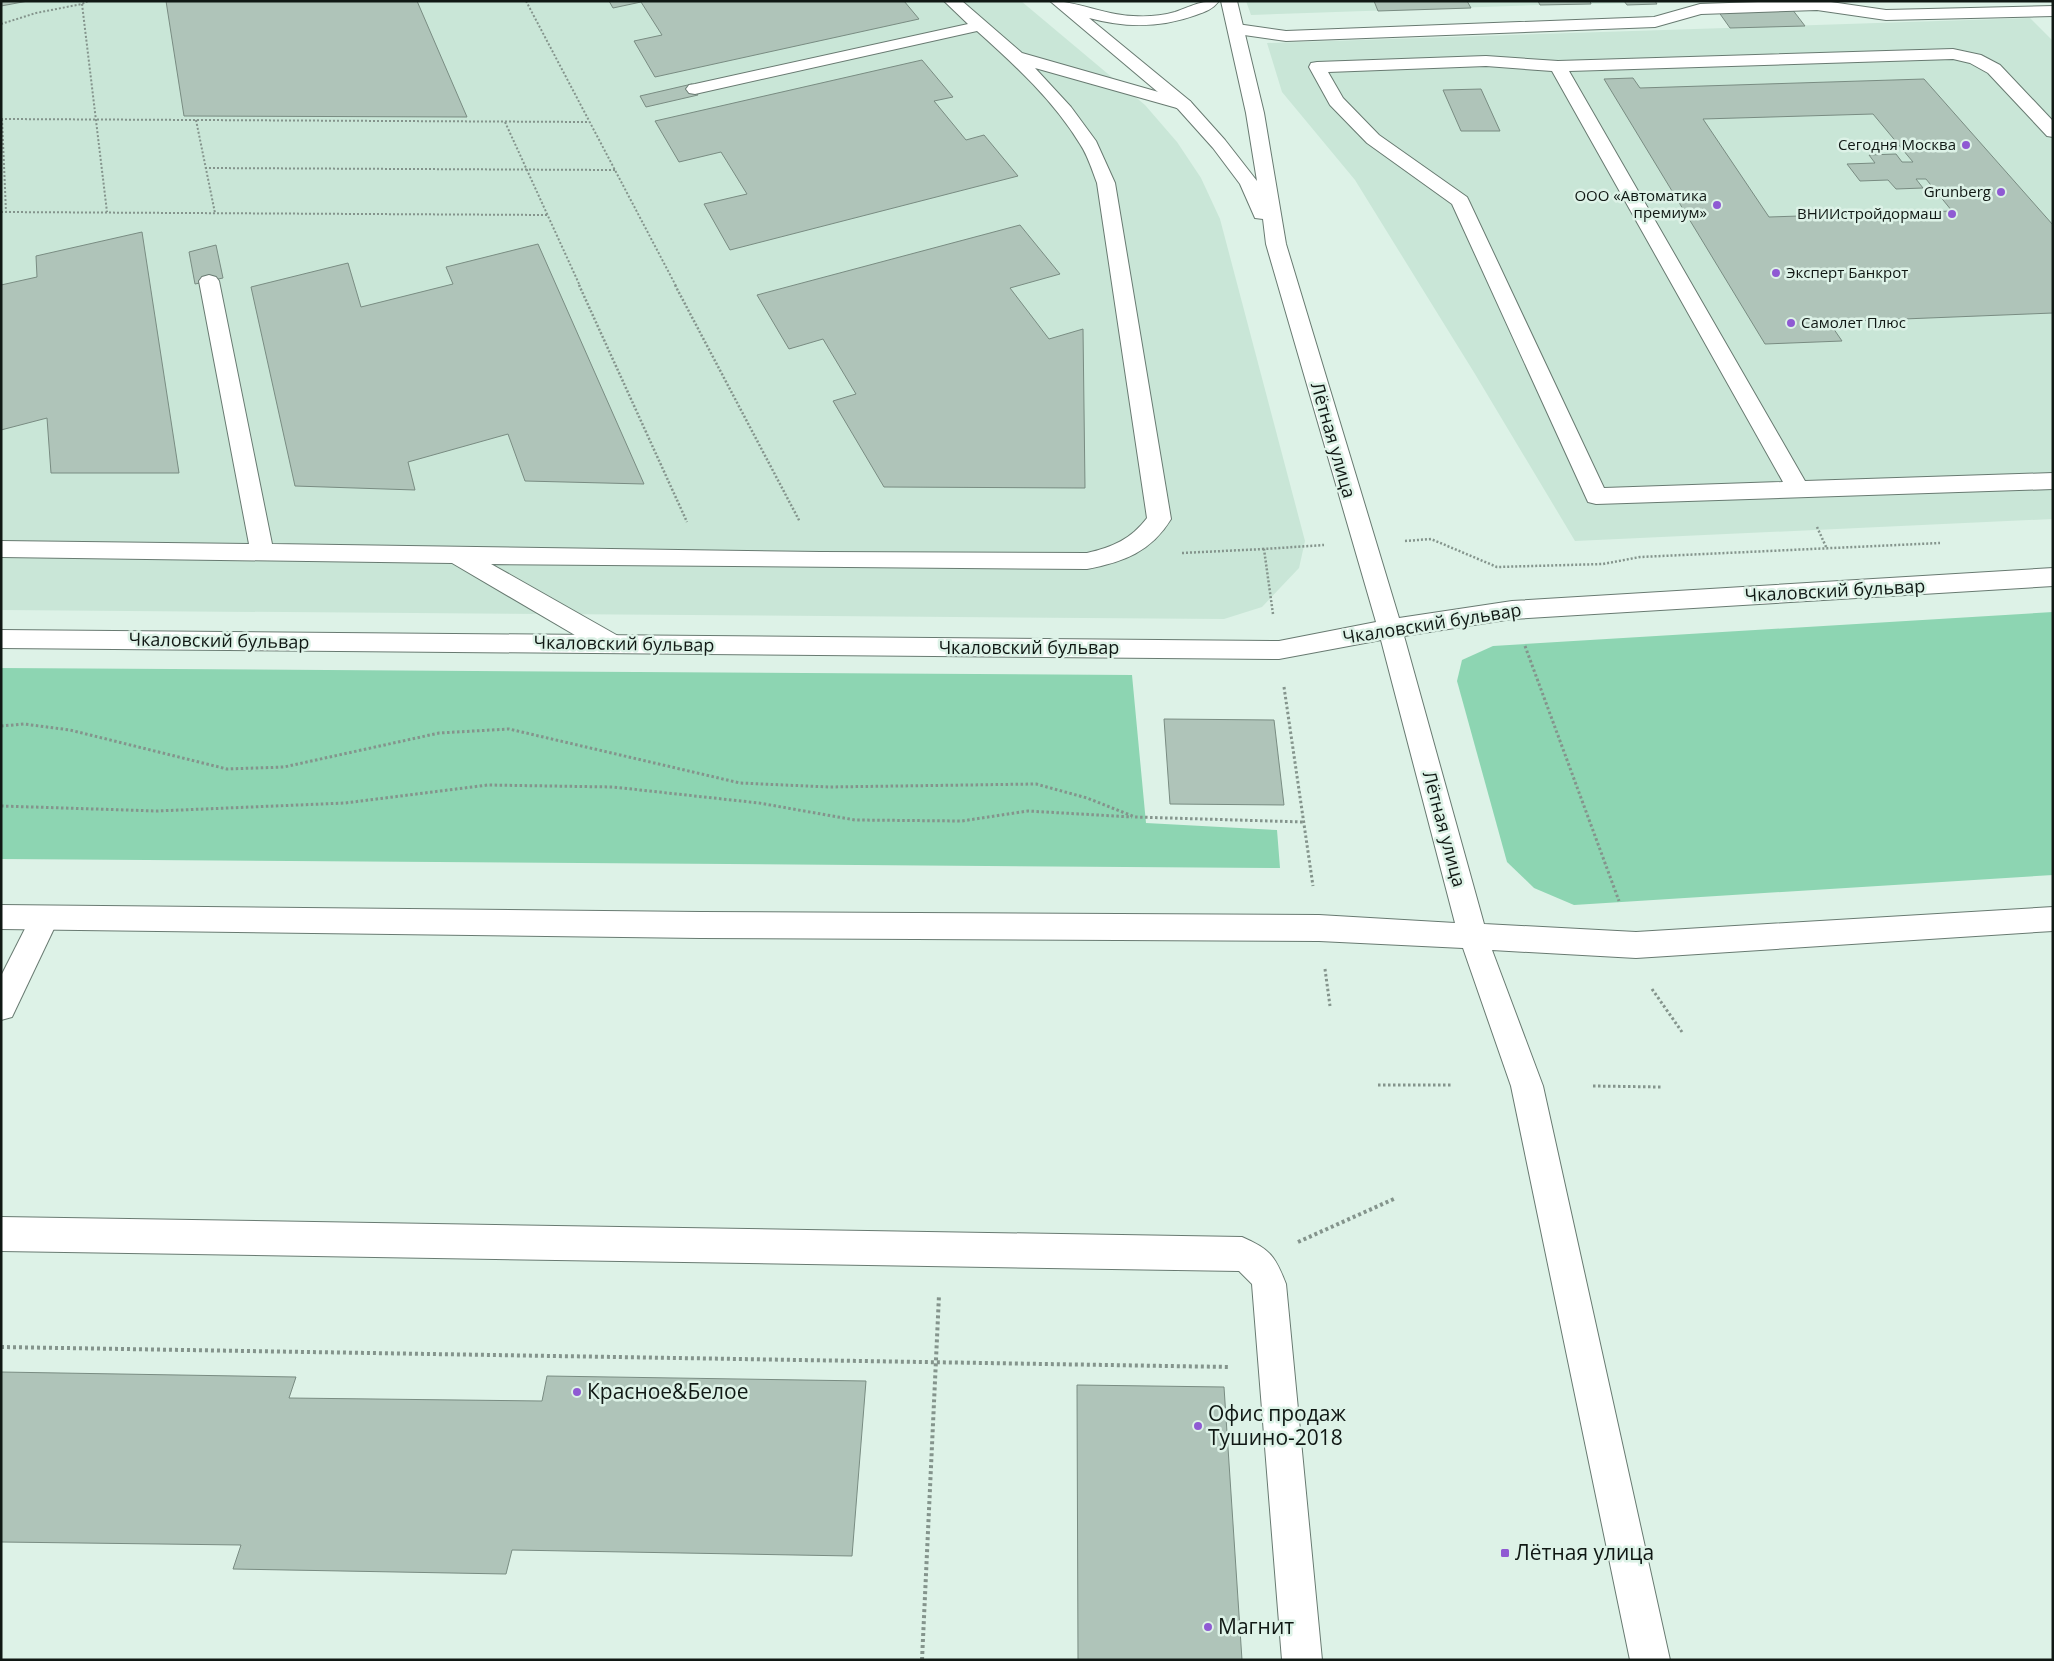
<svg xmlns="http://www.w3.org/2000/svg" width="2054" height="1661" font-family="'Open Sans',sans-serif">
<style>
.built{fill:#c9e6d7}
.green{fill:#8dd5b2}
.building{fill:#afc4b9;stroke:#798c82;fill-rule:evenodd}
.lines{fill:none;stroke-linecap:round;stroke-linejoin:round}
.service-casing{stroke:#687a71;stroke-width:2}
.minor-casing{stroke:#687a71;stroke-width:2}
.path-far3{stroke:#84948c;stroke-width:2;stroke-dasharray:2 2;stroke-linecap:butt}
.path-far2{stroke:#84948c;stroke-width:2.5;stroke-dasharray:2 2;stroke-linecap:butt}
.path-far1{stroke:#84948c;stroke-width:3;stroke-dasharray:2.5 2.5;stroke-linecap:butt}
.path{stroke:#84948c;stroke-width:4;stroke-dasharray:3 3;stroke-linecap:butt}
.service{fill:#fff;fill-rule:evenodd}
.minor{fill:#fff;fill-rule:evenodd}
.poi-dot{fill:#8f5ad3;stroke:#ddf2e7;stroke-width:2}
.labels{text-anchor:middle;stroke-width:5;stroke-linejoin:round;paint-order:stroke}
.far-poi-label{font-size:15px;fill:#101814;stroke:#ddf2e7;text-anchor:end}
.street-label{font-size:18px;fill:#101814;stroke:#ddf2e7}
.near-poi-label{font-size:21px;fill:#101814;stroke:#ddf2e7;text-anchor:start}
</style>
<rect width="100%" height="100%" fill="#ddf2e7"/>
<g class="built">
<polygon points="1,1 1021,1 1145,105 1177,142 1201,178 1220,219 1305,541 1299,568 1262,607 1224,619 1,610"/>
<polygon points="1246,1 1744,1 1540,5 1251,15"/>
<polygon points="2030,18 2053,41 2053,519 1575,541 1475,374 1355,180 1282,92 1267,43"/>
</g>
<g class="green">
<polygon points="2053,612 2053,875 1574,905 1534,888 1507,862 1457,681 1462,660 1493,646"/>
<polygon points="1,668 1132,675 1146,823 1277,830 1280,868 1,859"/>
</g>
<g class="building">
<polygon points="1,1 28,1 1,6"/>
<polygon points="166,1 417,1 467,117 184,116"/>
<polygon points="609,1 904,1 919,19 655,77 634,41 662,35 641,2 613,8"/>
<polygon points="1374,1 1467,1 1471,8 1378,11"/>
<polygon points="1538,1 1590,1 1591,4 1540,5"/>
<polygon points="1624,1 1655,1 1657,4 1627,5"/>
<polygon points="1792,9 1805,26 1730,28 1718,11"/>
<polygon points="922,60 953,97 934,101 966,140 984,135 1018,176 730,250 704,204 747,194 721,152 679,162 655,121"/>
<path d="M1633,78L1640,88L1924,79L2053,225V313L1829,322L1842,341L1765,344L1604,79ZM1873,114L1913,162H1902L1896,154L1869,155L1875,163L1847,164L1860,181L1888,180L1896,189L1923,188L1916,179H1926L1952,211L1769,217L1703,119Z"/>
<polygon points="692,84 698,95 646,107 640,96"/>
<polygon points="1481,89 1500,131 1461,131 1443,90"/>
<polygon points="1020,225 1060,274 1010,288 1049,339 1083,329 1085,488 884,487 833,401 856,394 823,339 789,349 757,295"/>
<polygon points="142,232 179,473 51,473 47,418 1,430 1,285 37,277 36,256"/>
<polygon points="538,244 644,484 525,481 508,434 408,462 415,490 295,486 251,287 348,263 361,307 453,284 446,267"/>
<polygon points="216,245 223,278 195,284 189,252"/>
<polygon points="1164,719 1274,720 1284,805 1170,804"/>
<polygon points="1,1372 296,1377 289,1398 542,1401 547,1376 866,1381 852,1556 512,1550 506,1574 233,1569 241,1545 1,1542"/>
<polygon points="1077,1385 1224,1387 1242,1660 1078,1660"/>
</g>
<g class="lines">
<g class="service-casing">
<g id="service">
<path d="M944,1H962L1022,53L1190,101L1193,105L1190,109L1184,110L1035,68L1071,107L1096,141L1115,183L1171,519C1151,552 1123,562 1087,569L491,564L620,637L623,644L620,651L611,653L602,651L452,563L1,557V541L249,544L199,281L202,277L209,275L216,277L219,281L272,544L820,552L1087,553C1113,547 1131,539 1147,518L1097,183C1092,170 1088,156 1080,144C1054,101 1015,65 977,31L695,94L689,93L686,89L689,85L695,84L968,24Z"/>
<polygon points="1787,1 1824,1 1886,10 2053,6 2053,16 1886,20 1817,10 1701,14 1655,27 1286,41 1237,34 1231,32 1229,29 1231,26 1237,24 1286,31 1654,17 1700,4"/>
<path d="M1953,49L1981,55L2000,65L2053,121V137L2047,136L1988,73L1970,63L1953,59L1569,71L1805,481L2053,473V489L1596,504L1588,502L1452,204L1367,143L1330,105L1309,67L1311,63L1317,62L1486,56L1558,61ZM1486,66L1552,71L1783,482L1604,488L1469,201L1467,197L1379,135L1343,98L1328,72Z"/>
<polygon points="45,906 55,909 59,918 12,1017 1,1020 1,976 35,909"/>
<path d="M1,1217L1242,1237C1270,1249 1275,1256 1286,1284L1322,1660H1282L1252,1284L1239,1271L1,1251Z"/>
</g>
</g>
<g class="minor-casing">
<path id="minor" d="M1050,1C1078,1 1104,15 1133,16C1146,17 1161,16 1175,12C1192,6 1199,1 1219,1C1213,9 1205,12 1196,15C1160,28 1125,28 1089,18L1190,101L1225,140L1257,181L1246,113L1221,1H1237L1264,113L1286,244L1399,618L1512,601L2053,568V586L1512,619L1404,636L1484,924L1636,932L2053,907V931L1636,958L1492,950L1543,1086L1670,1660H1630L1511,1086L1463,948L1319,941L700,938L1,929V905L700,912L1319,915L1455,923L1381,640L1279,659L1,648V630L1279,641L1376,622L1266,244L1263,219L1255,218L1240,184L1213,148L1178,109Z"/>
</g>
<g class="path-far3">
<polyline points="526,1 676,286"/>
<polyline points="82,4 107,212"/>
<polyline points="1,24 36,13 82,4 88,1"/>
<polyline points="1,119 589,122"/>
<polyline points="2,119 6,212"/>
<polyline points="196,120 215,213"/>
<polyline points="505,122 580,286"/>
<polyline points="205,168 615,170"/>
<polyline points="1,212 548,215"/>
</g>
<g class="path-far2">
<polyline points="579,285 687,522"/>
<polyline points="675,285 800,522"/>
<polyline points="1817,527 1827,549"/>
<polyline points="1405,541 1431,539 1497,567 1603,564 1640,557 1940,543"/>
<polyline points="1182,553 1264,549"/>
<polyline points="1273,614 1264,549 1324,545"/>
</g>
<g class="path-far1">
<polyline points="1525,646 1619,901"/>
<polyline points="1284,687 1313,886"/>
<polyline points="1,726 24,724 70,730 227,769 284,767 439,733 509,729 740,783 829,787 1036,784 1087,798 1135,817 1304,822"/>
<polyline points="1,806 157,811 345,803 488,785 613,787 759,803 855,820 962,821 1028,811 1132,817"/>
<polyline points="1325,969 1330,1006"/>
<polyline points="1652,989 1682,1032"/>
<polyline points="1378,1085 1451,1085"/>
<polyline points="1593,1086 1661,1087"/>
</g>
<g class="path">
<polyline points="1298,1242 1396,1198"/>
<polyline points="1,1347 1230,1367"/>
<polyline points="922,1660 939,1295"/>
</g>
<use href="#service" class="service"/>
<use href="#minor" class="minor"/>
</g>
<g class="poi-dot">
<circle cx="1966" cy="145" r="5"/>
<circle cx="2001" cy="192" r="5"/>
<circle cx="1717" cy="205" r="5"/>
<circle cx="1952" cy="214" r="5"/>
<circle cx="1776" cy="273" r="5"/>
<circle cx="1791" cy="323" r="5"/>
<circle cx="577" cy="1392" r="5"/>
<circle cx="1198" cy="1426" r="5"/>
<rect x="1500" y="1548" width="10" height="10" rx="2.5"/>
<circle cx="1208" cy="1627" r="5"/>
</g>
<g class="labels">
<g class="far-poi-label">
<text x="1956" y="150">Сегодня Москва</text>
<text x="1991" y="197">Grunberg</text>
<text x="1707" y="201">ООО «Автоматика<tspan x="1707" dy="17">премиум»</tspan></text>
<text x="1942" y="219">ВНИИстройдормаш</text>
<text x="1786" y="278" text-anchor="start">Эксперт Банкрот</text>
<text x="1801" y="328" text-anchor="start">Самолет Плюс</text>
</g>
<g class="street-label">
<text transform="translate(1333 440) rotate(74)" y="6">Лётная улица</text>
<text transform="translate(1835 591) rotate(-3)" y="6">Чкаловский бульвар</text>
<text transform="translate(1432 624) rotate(-9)" y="6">Чкаловский бульвар</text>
<text transform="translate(219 641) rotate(1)" y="6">Чкаловский бульвар</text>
<text transform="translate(624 644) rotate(1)" y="6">Чкаловский бульвар</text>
<text x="1029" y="654">Чкаловский бульвар</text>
<text transform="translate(1444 829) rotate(75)" y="6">Лётная улица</text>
</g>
<g class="near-poi-label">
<text x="587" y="1399">Красное&amp;Белое</text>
<text x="1208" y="1421">Офис продаж<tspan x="1208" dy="24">Тушино-2018</tspan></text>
<text x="1515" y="1560">Лётная улица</text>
<text x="1218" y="1634">Магнит</text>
</g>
</g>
<rect width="2054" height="1661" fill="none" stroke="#101814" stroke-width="5"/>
</svg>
